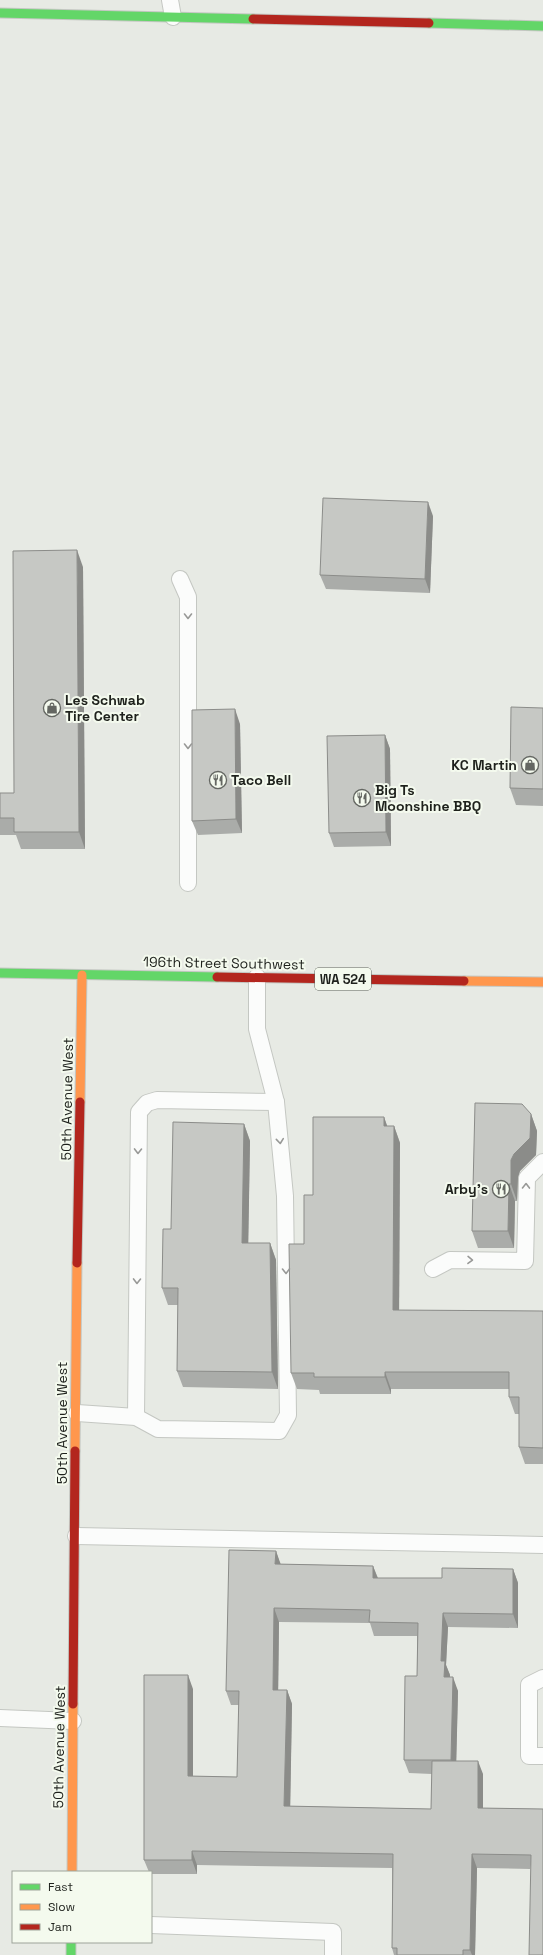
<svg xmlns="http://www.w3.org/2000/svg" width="543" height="1955" font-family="'Space Grotesk',sans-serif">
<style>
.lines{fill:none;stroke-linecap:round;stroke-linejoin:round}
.lane-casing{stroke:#c4c7c2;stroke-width:18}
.fast-casing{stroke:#c4c7c2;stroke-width:11}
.slow-casing{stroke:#c4c7c2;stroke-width:11}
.jam-casing{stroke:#c4c7c2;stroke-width:11}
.lane{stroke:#fbfcfb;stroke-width:16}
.fast{stroke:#63d668;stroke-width:9}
.slow{stroke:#ff974d;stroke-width:9}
.jam{stroke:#b3261e;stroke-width:9}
.wall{fill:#aaaca9;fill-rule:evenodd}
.shaded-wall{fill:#8b8c89}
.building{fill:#c6c8c4;stroke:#8b8c89}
.oneway{stroke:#989997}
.labels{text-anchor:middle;stroke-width:4;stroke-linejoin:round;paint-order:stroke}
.shield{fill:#f4faee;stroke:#5e625b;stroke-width:1}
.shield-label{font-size:13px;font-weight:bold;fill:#1e211c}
.poi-label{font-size:14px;font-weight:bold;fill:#1e211c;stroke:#f4faee;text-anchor:start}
.street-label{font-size:14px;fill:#1e211c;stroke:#f4faee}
</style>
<rect width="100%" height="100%" fill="#e7eae4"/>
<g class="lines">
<g class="lane-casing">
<g id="lane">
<polyline points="170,0 173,17"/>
<polyline points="180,579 188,597 188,883"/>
<polyline points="433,1269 450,1260 525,1261 527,1178 543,1162"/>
<polyline points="77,1413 136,1417 158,1429 279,1431 288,1415 285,1196 276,1102 257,1029 257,977"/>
<polyline points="136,1417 139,1112 147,1103 157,1100 276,1102"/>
<polyline points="76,1536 543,1545"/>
<polyline points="543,1678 529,1685 529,1756 543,1756"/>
<polyline points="0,1718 73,1721"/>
<polyline points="151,1925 333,1932 333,1955"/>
</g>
</g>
<g class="fast-casing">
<g id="fast">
<polyline points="0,13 253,19"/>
<polyline points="429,23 543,26"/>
<polyline points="0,973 217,977"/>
<polyline points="71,1942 71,1955"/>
</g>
</g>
<g class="slow-casing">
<g id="slow">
<polyline points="464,981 543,982"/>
<polyline points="80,1102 82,975"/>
<polyline points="75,1451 77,1263"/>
<polyline points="72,1872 73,1704"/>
</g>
</g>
<g class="jam-casing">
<g id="jam">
<polyline points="253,19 429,23"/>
<polyline points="217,977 464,981"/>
<polyline points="77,1263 80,1102"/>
<polyline points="73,1704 75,1451"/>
</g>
</g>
<use href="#lane" class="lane"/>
<use href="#fast" class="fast"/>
<use href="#slow" class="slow"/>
<use href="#jam" class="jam"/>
</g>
<g class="wall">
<polygon points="433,516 430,593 326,589 320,575"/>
<polygon points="83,567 85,849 21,849 16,835 0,835 0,793 14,793"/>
<polygon points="543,708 543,806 516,805 510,788"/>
<polygon points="240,724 242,833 198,835 192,821"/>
<polygon points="385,735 390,749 391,846 334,847 329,833"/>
<polygon points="531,1114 537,1131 536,1155 520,1171 518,1177 517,1201 515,1201 514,1248 478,1248 472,1231"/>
<polygon points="384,1117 387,1126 394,1126 400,1143 399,1310 543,1311 543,1464 525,1464 519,1447 519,1414 515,1414 509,1397 509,1389 391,1389 391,1394 320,1394 319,1390 297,1389 291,1373 304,1244 313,1195"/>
<polygon points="244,1124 250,1141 248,1243 270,1243 276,1260 278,1389 183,1387 177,1371 178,1305 168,1305 162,1288 171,1229"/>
<path d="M276,1551L280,1564L373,1566L378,1578H442L513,1569L518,1583V1628L448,1627L446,1665L450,1675V1677L458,1691L456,1761L483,1774V1808L543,1809L530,1869L477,1868L475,1955H394L392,1948V1868L197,1865V1874H151V1872H149L144,1860L193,1689V1776L237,1777L239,1705H231L226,1691ZM279,1622L370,1623L374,1636H417V1676L404,1760L409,1773L432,1774L431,1809L290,1806L292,1704L287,1690H278Z"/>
</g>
<g class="shaded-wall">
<polygon points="428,502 433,516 430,593 425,579"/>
<polygon points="77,550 83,567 85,849 79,832"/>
<polygon points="235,709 240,724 242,833 236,819"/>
<polygon points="385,735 390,749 391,846 386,832"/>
<polygon points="531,1114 537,1131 536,1155 520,1171 518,1177 517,1201 511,1184 511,1160"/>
<polygon points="384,1117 390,1134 384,1126"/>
<polygon points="244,1124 250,1141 248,1260 242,1243"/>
<polygon points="394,1126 400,1143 399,1327 393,1310"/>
<polygon points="509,1184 515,1201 514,1248 508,1231"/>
<polygon points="270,1243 276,1260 278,1389 272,1372"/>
<polygon points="385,1372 391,1389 391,1394 385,1377"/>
<polygon points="276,1551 281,1565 275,1564"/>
<polygon points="373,1566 378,1579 373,1578"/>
<polygon points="513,1569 518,1583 518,1628 513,1614"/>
<polygon points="274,1608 279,1622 278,1704 273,1690"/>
<polygon points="443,1613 448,1627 446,1665 450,1675 449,1691 444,1677 441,1661"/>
<polygon points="188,1675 193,1689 193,1790 188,1776"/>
<polygon points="453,1677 458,1691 456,1774 451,1760"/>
<polygon points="287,1690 292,1704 290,1820 284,1806"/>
<polygon points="478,1761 483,1774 483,1822 478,1808"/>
<polygon points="192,1851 197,1865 197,1874 192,1860"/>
<polygon points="472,1854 477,1868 475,1955 472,1955 470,1950"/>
</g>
<g class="building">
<polygon points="323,498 428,502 425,579 320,575"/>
<polygon points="77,550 79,832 14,832 14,818 0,818 0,793 14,793 13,551"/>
<polygon points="511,707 543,708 543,789 510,788"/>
<polygon points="235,709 236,819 192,821 192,710"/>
<polygon points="385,735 386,832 329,833 327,736"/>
<polygon points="475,1103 522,1104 531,1114 530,1138 514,1154 511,1160 511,1184 509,1184 508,1231 472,1231"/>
<polygon points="313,1117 384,1117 384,1126 394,1126 393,1310 543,1311 543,1448 519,1447 519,1397 509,1397 509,1372 385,1372 385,1377 314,1377 314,1373 291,1373 289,1244 304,1244 304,1195 313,1195"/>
<polygon points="173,1122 244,1124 242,1243 270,1243 272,1372 177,1371 178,1288 162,1288 163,1229 171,1229"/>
<polygon points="229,1550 276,1551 275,1564 373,1566 373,1578 442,1578 442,1568 513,1569 513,1614 443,1613 441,1661 445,1661 444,1677 453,1677 451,1760 404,1760 405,1676 417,1676 418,1623 369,1622 370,1610 274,1608 273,1690 287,1690 284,1806 431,1809 432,1761 478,1761 478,1808 543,1809 543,1955 529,1955 531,1855 472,1854 470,1950 463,1950 463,1955 397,1955 397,1948 392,1948 393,1854 192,1851 192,1860 144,1860 144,1675 188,1675 188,1776 237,1777 239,1691 226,1691"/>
</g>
<defs><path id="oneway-chevron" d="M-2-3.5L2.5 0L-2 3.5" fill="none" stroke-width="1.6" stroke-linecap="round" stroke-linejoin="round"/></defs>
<g class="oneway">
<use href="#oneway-chevron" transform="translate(188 616) rotate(90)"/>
<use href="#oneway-chevron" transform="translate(188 746) rotate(90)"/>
<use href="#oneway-chevron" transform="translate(280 1141) rotate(84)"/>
<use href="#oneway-chevron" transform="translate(138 1151) rotate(91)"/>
<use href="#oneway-chevron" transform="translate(526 1186) rotate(-89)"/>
<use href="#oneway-chevron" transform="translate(470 1260) rotate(1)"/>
<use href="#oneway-chevron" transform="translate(286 1271) rotate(89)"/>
<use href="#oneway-chevron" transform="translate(137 1281) rotate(91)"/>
</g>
<defs>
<g id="shop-ring" transform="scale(0.9)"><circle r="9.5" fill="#f4faee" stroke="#646762" stroke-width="1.5"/><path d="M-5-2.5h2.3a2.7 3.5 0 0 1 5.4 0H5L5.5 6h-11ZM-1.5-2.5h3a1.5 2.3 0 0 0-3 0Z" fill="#646762"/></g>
<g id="restaurant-ring" transform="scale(0.9)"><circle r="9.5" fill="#f4faee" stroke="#646762" stroke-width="1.5"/><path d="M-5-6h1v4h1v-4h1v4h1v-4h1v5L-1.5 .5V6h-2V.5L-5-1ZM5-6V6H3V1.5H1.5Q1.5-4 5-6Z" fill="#646762"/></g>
</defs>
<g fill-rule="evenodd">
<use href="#shop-ring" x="52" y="708"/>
<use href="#shop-ring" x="530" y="765"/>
<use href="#restaurant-ring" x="218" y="780"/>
<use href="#restaurant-ring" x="362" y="798"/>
<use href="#restaurant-ring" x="501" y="1189"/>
</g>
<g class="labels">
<rect class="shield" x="315" y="968" width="56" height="22" rx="3"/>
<g class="shield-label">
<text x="343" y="984">WA 524</text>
</g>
<g class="poi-label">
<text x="65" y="705">Les Schwab<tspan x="65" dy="16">Tire Center</tspan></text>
<text x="517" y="770" text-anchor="end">KC Martin</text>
<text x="231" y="785">Taco Bell</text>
<text x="375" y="795">Big Ts<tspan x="375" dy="16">Moonshine BBQ</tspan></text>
<text x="488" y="1194" text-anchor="end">Arby's</text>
</g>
<g class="street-label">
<text transform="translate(224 963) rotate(1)" y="5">196th Street Southwest</text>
<text transform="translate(67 1099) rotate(-89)" y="5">50th Avenue West</text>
<text transform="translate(62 1423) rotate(-90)" y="5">50th Avenue West</text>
<text transform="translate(59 1747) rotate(-89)" y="5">50th Avenue West</text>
</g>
</g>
<rect x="12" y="1871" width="140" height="72" fill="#f4faee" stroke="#9ea39a"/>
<rect x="20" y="1884" width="20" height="6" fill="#63d668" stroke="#9ea39a"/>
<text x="48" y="1891" font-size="12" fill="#1e211c">Fast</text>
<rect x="20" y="1904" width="20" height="6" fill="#ff974d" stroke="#9ea39a"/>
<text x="48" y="1911" font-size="12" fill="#1e211c">Slow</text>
<rect x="20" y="1924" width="20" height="6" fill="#b3261e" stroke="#9ea39a"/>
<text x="48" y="1931" font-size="12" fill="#1e211c">Jam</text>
</svg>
